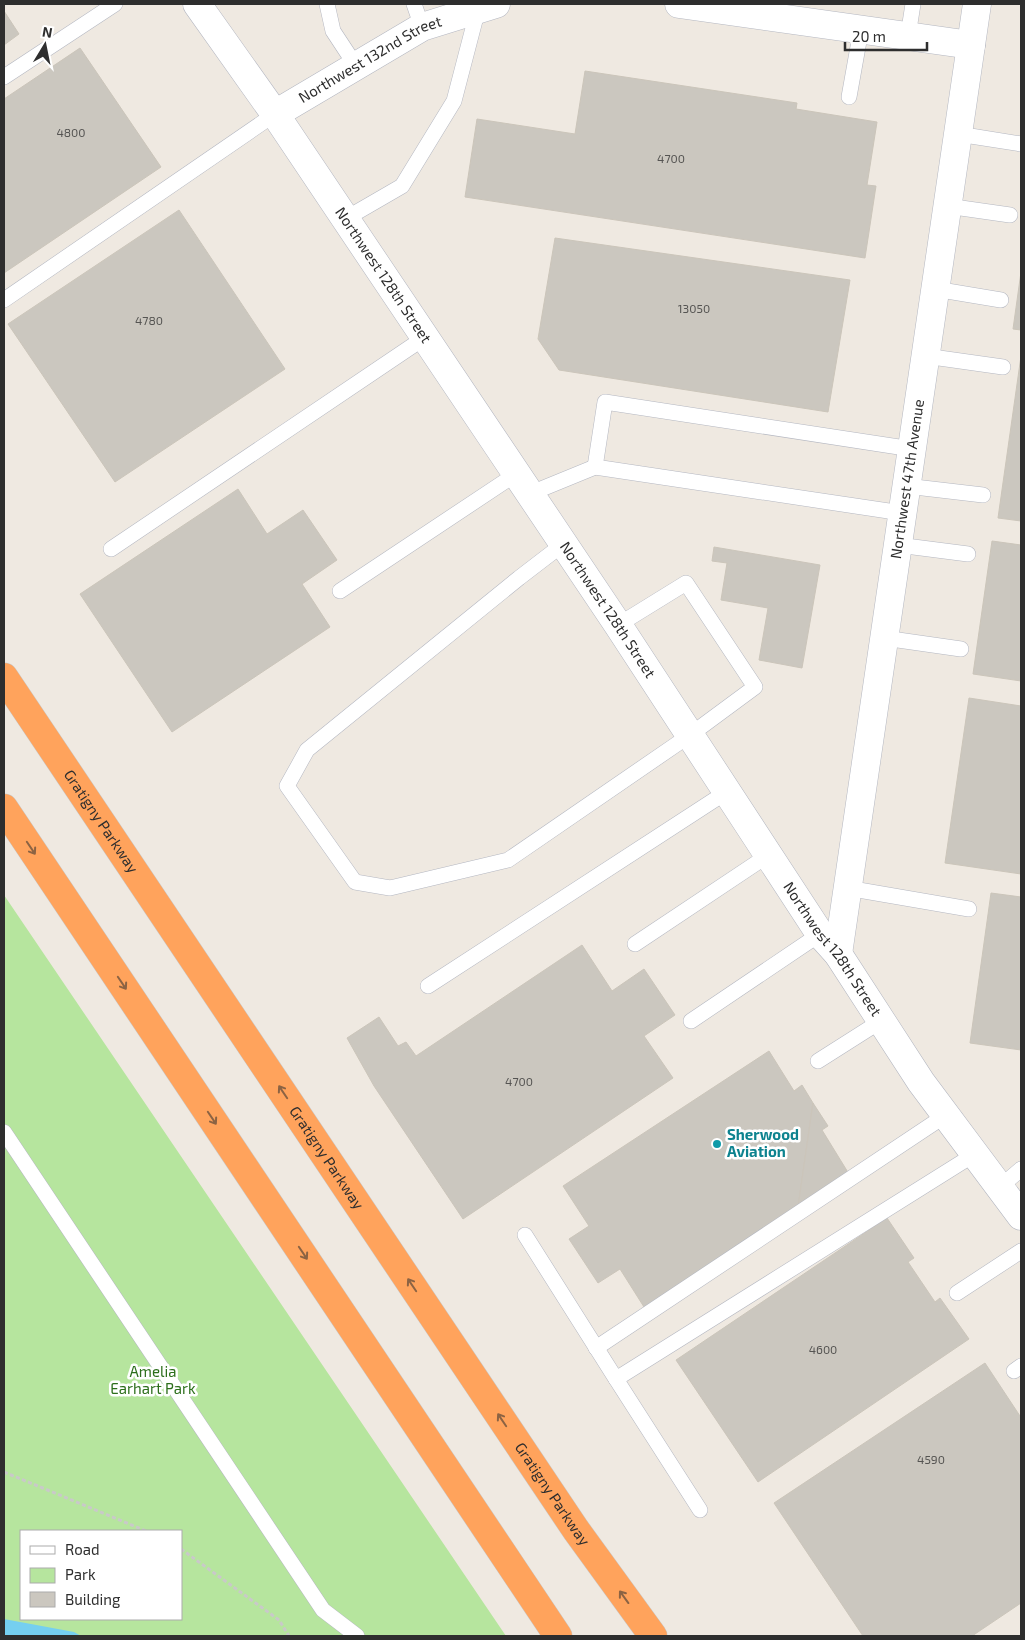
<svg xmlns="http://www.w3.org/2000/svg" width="1025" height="1640" font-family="'Exo 2',sans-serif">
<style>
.green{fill:#b6e59e;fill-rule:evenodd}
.water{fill:#75cff0}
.building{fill:#cbc7bf;stroke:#cbc5ba}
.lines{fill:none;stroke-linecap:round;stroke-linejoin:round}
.lane-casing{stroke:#b4b7c1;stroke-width:16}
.street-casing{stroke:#b4b7c1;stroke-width:29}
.highway-casing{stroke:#c9c9c9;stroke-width:29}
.path{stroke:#c9c9c9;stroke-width:3;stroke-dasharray:4 2.5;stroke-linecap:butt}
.lane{stroke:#fff;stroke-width:15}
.street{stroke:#fff;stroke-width:28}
.highway{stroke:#ffa35c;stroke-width:28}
.oneway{stroke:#8c6343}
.culture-dot{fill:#0f9aa8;stroke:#fff;stroke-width:2}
.labels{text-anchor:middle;stroke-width:5;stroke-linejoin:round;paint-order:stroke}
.number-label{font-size:12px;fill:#555452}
.street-label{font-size:15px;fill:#2e2e2e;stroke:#fff}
.culture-label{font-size:15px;font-weight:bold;fill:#0d838f;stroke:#fff;text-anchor:start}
.park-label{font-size:15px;fill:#2c6e1b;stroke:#fff}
</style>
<rect width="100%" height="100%" fill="#efe9e1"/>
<path class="green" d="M4,895L506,1636H4ZM21,1531H181V1619H21Z"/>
<polygon class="water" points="4,1619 74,1632 81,1636 4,1636"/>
<g class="building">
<polygon points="4,11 19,34 4,45"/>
<polygon points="80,48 161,167 4,273 4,99"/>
<polygon points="585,71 797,103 796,109 877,122 867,185 876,186 865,258 465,197 477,119 575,134"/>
<polygon points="179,210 285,369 115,482 8,324"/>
<polygon points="555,238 850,280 828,412 559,370 538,339"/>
<polygon points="1021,272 1021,330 1013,329"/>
<polygon points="1021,356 1021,521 998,518"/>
<polygon points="238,489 267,534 303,510 337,560 302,584 330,627 172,732 80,594"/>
<polygon points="992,541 1021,545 1021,681 973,674"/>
<polygon points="714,547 820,565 802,668 759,660 768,608 721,600 727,563 712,561"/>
<polygon points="969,698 1021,706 1021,874 945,863"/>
<polygon points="991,893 1021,897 1021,1050 970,1043"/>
<polygon points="582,945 612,991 644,969 675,1015 644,1036 673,1078 463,1219 374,1086 347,1038 379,1017 398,1046 406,1042 416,1056"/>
<polygon points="769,1051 794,1091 802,1085 813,1103 798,1207 644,1307 620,1269 598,1283 569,1239 589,1226 563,1186"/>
<polygon points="813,1103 828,1126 822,1130 849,1174 798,1207"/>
<polygon points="887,1218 914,1258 908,1262 935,1302 940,1298 969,1339 758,1482 676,1360"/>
<polygon points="985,1363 1020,1416 1021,1415 1021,1603 972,1636 863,1636 774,1503"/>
</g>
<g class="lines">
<g class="lane-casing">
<g id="lane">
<polyline points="327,4 333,31 356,66"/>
<polyline points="414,4 422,27"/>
<polyline points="908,36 913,4"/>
<polyline points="4,77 115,4"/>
<polyline points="849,97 861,30"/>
<polyline points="958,134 1021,144"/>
<polyline points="947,206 1010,215"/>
<polyline points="345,219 402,186 454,101 478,9"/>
<polyline points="935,289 1001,300"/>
<polyline points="4,300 275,114"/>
<polyline points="925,356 1003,367"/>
<polyline points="906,486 983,495"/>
<polyline points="529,494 595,467"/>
<polyline points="902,513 595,467 605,402 912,449"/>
<polyline points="562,545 519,578 307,750 287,786 355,882 390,888 508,860 690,735 755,687 686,583 618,625"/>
<polyline points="898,545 968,554"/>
<polyline points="111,549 424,338"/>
<polyline points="340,591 516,474"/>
<polyline points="884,638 961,649"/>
<polyline points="847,888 969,909"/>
<polyline points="635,944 770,854"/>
<polyline points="428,986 728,791"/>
<polyline points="691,1021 820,934"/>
<polyline points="818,1061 881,1021"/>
<polyline points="4,1132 323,1610 357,1636"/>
<polyline points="1000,1187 1021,1169"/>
<polyline points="525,1235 616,1379 975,1154"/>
<polyline points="957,1293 1021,1251"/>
<polyline points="596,1348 946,1115"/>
<polyline points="1014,1371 1021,1366"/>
<polyline points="616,1379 700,1510"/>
</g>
</g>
<g class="street-casing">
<g id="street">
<path id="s1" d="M197,4L275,114L618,625L820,934L838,954L921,1082L1021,1216"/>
<polyline points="679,4 971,45"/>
<path id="s2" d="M275,114L422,27L496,4"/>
<path id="s3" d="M838,954L977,4"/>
</g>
</g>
<g class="highway-casing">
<g id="highway">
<path id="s4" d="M4,677L576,1530L653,1636"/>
<polyline points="4,808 558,1636"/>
</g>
</g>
<g class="path">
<polyline points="4,1472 146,1531"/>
<polyline points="181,1549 279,1620 289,1636"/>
</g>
<use href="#lane" class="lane"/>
<use href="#street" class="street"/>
<use href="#highway" class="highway"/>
</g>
<defs><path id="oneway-shaft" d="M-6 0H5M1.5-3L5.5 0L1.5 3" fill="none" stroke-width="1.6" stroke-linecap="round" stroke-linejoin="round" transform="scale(1.25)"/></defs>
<g class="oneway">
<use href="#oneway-shaft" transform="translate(31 848) rotate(56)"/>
<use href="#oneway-shaft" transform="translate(122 983) rotate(56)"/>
<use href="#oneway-shaft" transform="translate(283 1092) rotate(-124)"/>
<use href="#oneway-shaft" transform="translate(212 1118) rotate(56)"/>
<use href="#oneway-shaft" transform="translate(303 1253) rotate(56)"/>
<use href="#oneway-shaft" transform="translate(412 1285) rotate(-124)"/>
<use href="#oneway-shaft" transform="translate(502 1420) rotate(-124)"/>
<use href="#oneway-shaft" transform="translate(624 1597) rotate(-126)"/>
</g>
<circle class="culture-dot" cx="717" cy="1144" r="5"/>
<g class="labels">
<g class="number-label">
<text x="71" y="137">4800</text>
<text x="671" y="163">4700</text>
<text x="694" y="313">13050</text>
<text x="149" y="325">4780</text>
<text x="519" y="1086">4700</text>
<text x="823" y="1354">4600</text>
<text x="931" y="1464">4590</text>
</g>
<g class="street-label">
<text dy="5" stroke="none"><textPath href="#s2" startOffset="110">Northwest 132nd Street</textPath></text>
<text dy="5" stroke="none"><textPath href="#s1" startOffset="329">Northwest 128th Street</textPath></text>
<text dy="5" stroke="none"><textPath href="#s3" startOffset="480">Northwest 47th Avenue</textPath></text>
<text dy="5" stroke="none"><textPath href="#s1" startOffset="732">Northwest 128th Street</textPath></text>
<text dy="5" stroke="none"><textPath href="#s4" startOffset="174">Gratigny Parkway</textPath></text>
<text dy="5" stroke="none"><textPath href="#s1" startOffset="1139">Northwest 128th Street</textPath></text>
<text dy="5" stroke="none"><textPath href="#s4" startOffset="579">Gratigny Parkway</textPath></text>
<text dy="5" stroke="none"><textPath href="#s4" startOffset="984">Gratigny Parkway</textPath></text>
</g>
<g class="culture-label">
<text x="727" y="1140">Sherwood<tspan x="727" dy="17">Aviation</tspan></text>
</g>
<g class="park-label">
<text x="153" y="1377">Amelia<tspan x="153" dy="17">Earhart Park</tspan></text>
</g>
</g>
<rect width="1025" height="1640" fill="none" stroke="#2e2e2e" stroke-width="10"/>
<rect x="20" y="1530" width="162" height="90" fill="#ffffff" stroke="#ababab"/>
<rect x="30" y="1546" width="25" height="8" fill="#ffffff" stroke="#ababab"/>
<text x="65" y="1555" font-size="15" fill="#2e2e2e">Road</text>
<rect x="30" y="1568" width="25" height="15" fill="#b6e59e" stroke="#ababab"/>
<text x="65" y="1580" font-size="15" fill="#2e2e2e">Park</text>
<rect x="30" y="1592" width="25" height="15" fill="#cbc7bf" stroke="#ababab"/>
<text x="65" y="1605" font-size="15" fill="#2e2e2e">Building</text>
<g transform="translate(45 45) rotate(10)" stroke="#ffffff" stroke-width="4" paint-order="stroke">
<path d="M0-4L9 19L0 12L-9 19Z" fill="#2e2e2e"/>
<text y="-8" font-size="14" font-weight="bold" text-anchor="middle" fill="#2e2e2e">N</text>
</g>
<path d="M845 42v8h82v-8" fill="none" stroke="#2e2e2e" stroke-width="2.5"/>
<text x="852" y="42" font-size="15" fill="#2e2e2e" stroke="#ffffff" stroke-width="4" paint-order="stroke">20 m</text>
</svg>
